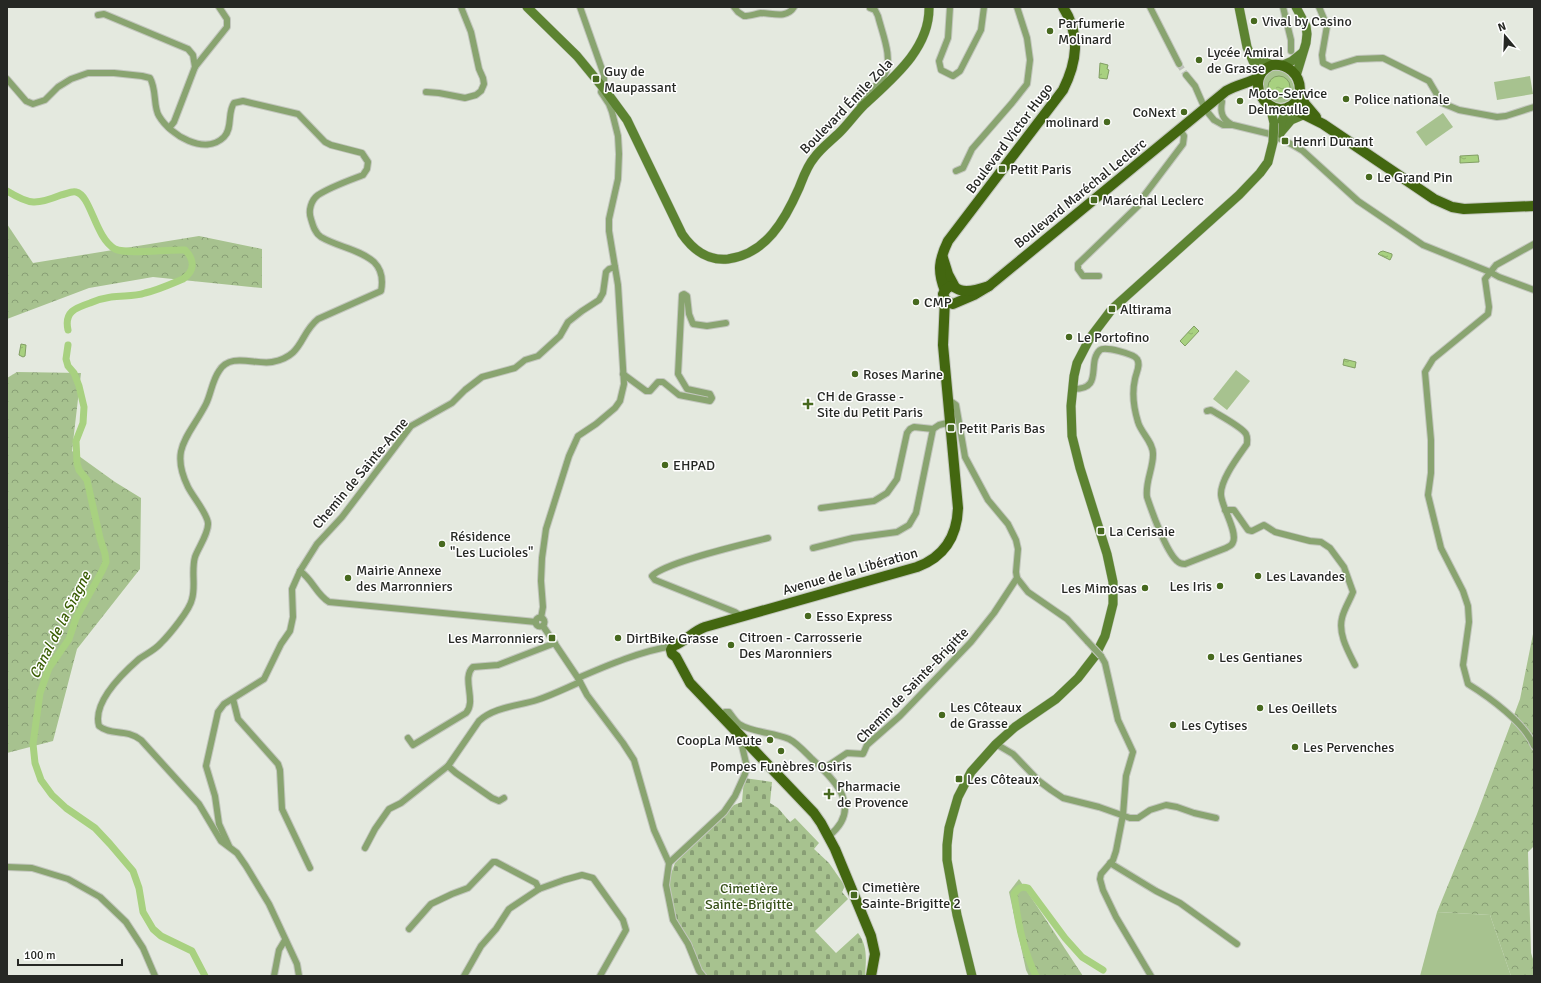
<svg xmlns="http://www.w3.org/2000/svg" width="1541" height="983" font-family="Signika,sans-serif">
<style>
.green{fill:#a7c28f}
.forest{fill:url(#forest-crowns)}
.cemetery{fill:url(#cemetery-stones)}
.water{fill:url(#water-ripples);stroke:#819e64}
.lines{fill:none;stroke-linecap:round;stroke-linejoin:round}
.canal{stroke:#a8d180;stroke-width:7}
.street-tunnel{stroke:#bec2ba;stroke-width:6;stroke-dasharray:6 3;stroke-linecap:butt}
.street-casing{stroke:#c2c6bd;stroke-width:8}
.secondary-casing{stroke:#c2c6bd;stroke-width:10}
.primary-casing{stroke:#c2c6bd;stroke-width:12}
.street{stroke:#89a470;stroke-width:6}
.secondary{stroke:#5c8331;stroke-width:9}
.primary{stroke:#436710;stroke-width:10}
.street-bridge-casing{stroke:#c2c6bd;stroke-width:8;stroke-linecap:butt}
.secondary-bridge-casing{stroke:#c2c6bd;stroke-width:10;stroke-linecap:butt}
.street-bridge{stroke:#89a470;stroke-width:6}
.secondary-bridge{stroke:#5c8331;stroke-width:9}
.poi-dot{fill:#47691f;stroke:#fff;stroke-width:1.5}
.labels{text-anchor:middle;stroke-width:3;stroke-linejoin:round;paint-order:stroke}
.poi-label{font-size:14px;fill:#262824;stroke:#fff;text-anchor:start}
.street-label{font-size:14px;fill:#262824;stroke:#fff}
.park-label{font-size:14px;fill:#375119;stroke:#fff}
.water-label{font-size:15px;font-style:italic;fill:#3b5e05;stroke:#fff}
</style>
<defs>
<pattern id="forest-crowns" width="20" height="18" patternUnits="userSpaceOnUse"><rect width="20" height="18" fill="#a7c28f"/><path d="M2 6a3 3 0 1 1 6 0M12 15a3 3 0 1 1 6 0" fill="none" stroke="#889e75"/></pattern>
<pattern id="cemetery-stones" width="16" height="16" patternUnits="userSpaceOnUse"><rect width="16" height="16" fill="#a7c28f"/><path d="M2 7V4a2 2 0 0 1 4 0v3zM10 15v-3a2 2 0 0 1 4 0v3z" fill="#889e75"/></pattern>
<pattern id="water-ripples" width="26" height="14" patternUnits="userSpaceOnUse"><rect width="26" height="14" fill="#a8d180"/><path d="M2 4q2-2 4 0t4 0M15 11q2-2 4 0t4 0" fill="none" stroke="#90b36e"/></pattern>
</defs>
<rect width="100%" height="100%" fill="#e4e9df"/>
<g class="green">
<path d="M1274,69L1284,71C1315,101 1266,117 1263,86C1262,76 1266,74 1274,69Z"/>
<polygon points="1530,76 1533,94 1497,100 1494,82"/>
<polygon points="1443,113 1453,127 1426,146 1416,132"/>
<polygon points="1236,370 1250,381 1227,410 1213,399"/>
<polygon points="1437,912 1490,915 1511,976 1420,976"/>
</g>
<g class="forest">
<polygon points="7,224 33,263 199,236 262,249 262,288 153,277 89,288 7,319"/>
<polygon points="17,372 81,373 72,451 115,482 141,498 140,569 77,649 53,741 7,753 7,378"/>
<polygon points="1534,629 1534,846 1528,852 1531,953 1534,962 1534,976 1511,976 1490,915 1437,912 1477,814 1520,699"/>
<polygon points="1019,879 1083,976 1029,976 1026,970 1009,892"/>
</g>
<path class="cemetery" d="M744,778L772,782L770,803L778,808L790,822L795,818L819,843L814,849L829,863L845,886L842,892L848,899L815,931L836,953L858,933C868,946 866,960 865,976H707L698,964L675,919L668,882L675,863L734,805L742,802Z"/>
<g class="water">
<polygon points="1100,63 1108,65 1107,69 1109,70 1107,79 1099,78"/>
<circle cx="1279" cy="87" r="11"/>
<polygon points="1478,155 1479,162 1460,163 1460,156"/>
<polygon points="1383,251 1392,254 1392,256 1390,260 1378,254 1380,252"/>
<polygon points="1194,326 1199,331 1185,346 1180,341"/>
<polygon points="21,344 26,345 25,356 23,357 19,355"/>
<polygon points="1344,359 1356,362 1355,368 1343,365"/>
</g>
<g class="lines">
<g class="canal">
<path d="M7,191C30,205 36,205 61,195C66,194 71,191 76,192C91,195 95,238 115,249C127,255 168,249 185,250C195,260 195,271 183,279C171,284 158,290 145,293C134,297 122,295 111,297C104,298 97,300 90,303C75,308 64,312 68,330"/>
<polyline points="68,345 66,359 68,366 74,373 79,386 84,407 83,423 76,441 77,463 79,470 87,480 100,538 105,554 106,562 102,571 76,618 69,639 49,668 40,693 33,744 35,763 41,780 52,795 66,808 95,828 110,844 133,871 139,888 143,912 153,929 161,936 192,951 205,976"/>
<path d="M1036,976C1023,950 1018,922 1014,894C1018,888 1021,886 1028,888L1065,938L1082,957L1103,970"/>
</g>
<polyline class="street-tunnel" points="1179,64 1186,75"/>
<g class="street-casing">
<g id="street">
<path d="M734,7L738,12L744,16C750,16 755,14 761,13C772,13 787,19 794,7"/>
<polyline points="950,7 948,38 939,61 941,70 953,76 960,71 981,30 984,7"/>
<polyline points="1150,7 1179,64"/>
<polyline points="1283,7 1291,40 1291,51"/>
<polyline points="1319,7 1327,26 1322,55 1323,63 1331,67 1357,59 1383,58 1429,81 1442,103 1459,110 1497,117 1506,116 1534,107"/>
<polyline points="98,15 104,14 188,49 193,55 195,67 174,122 169,128"/>
<polyline points="195,67 227,27 227,19 219,7"/>
<polyline points="1186,75 1195,86 1205,109 1214,120 1223,125 1233,125 1270,134 1291,144 1303,151 1358,201 1423,245 1490,272 1499,277 1534,290"/>
<path d="M7,79L26,101L33,104L45,100L58,87L71,79L88,73H114L142,76L150,78C157,90 153,107 159,116C170,135 205,156 224,137C233,128 227,113 234,103L243,101L298,114L325,142L331,145L362,153L368,162L367,169L363,175C350,180 330,187 318,195C311,200 308,211 311,219C313,226 315,233 321,237C338,247 359,249 374,262C382,270 383,281 381,291L318,319C299,334 304,356 272,362C255,365 230,352 219,371C212,381 211,394 206,404C189,437 169,448 188,487C193,497 207,513 208,523C209,533 198,548 195,557C191,571 196,586 192,599C190,610 169,635 161,643C155,650 146,654 139,659C123,673 92,702 99,726C111,736 126,728 141,740L199,804L221,841L237,853L246,866L269,904L297,964L299,976"/>
<polyline points="426,92 439,93 465,98 476,95 481,91 484,84 483,78 479,69 471,32 461,7"/>
<path d="M1222,102C1220,112 1222,119 1231,124"/>
<path d="M862,107L860,104V101C867,93 878,85 884,76C894,59 882,33 878,16L875,10L870,8"/>
<polyline points="956,171 963,168 972,149 1012,103 1027,84 1030,60 1027,38 1017,7"/>
<path d="M1534,244L1496,265L1485,279L1489,307L1488,314L1433,359L1425,372L1431,440V473L1428,495L1441,548L1463,591L1468,606L1469,622L1463,665L1468,684C1489,697 1525,723 1534,746"/>
<polyline points="1099,276 1083,276 1078,269 1078,264 1139,205 1143,197 1183,144 1184,136 1180,130"/>
<polyline points="623,374 646,391 650,391 658,382 663,382 679,395 710,401 712,398 710,394 687,389 678,374 682,295 684,294 687,296 689,314 693,324 707,326 726,323"/>
<path d="M1072,389C1105,390 1086,363 1100,350C1105,346 1134,354 1137,359C1141,365 1136,373 1135,379C1132,392 1134,409 1138,422C1141,433 1154,443 1153,455C1153,469 1145,482 1147,497C1152,512 1166,551 1177,561C1180,564 1182,564 1185,564L1226,548C1229,546 1232,546 1233,542C1238,532 1222,508 1221,495C1220,480 1238,457 1247,444C1247,440 1248,438 1246,434C1242,427 1219,415 1211,410L1207,411"/>
<polyline points="821,508 874,501 887,493 897,479 907,433 910,429 914,427 933,429"/>
<path d="M1225,510H1234L1248,530L1252,531L1264,525L1275,532L1310,541L1321,542L1330,548L1344,567L1353,592C1350,600 1344,609 1342,618C1338,634 1348,651 1355,665"/>
<polyline points="813,548 853,538 897,532 909,525 916,513 933,429 939,425 951,422"/>
<path d="M300,571C313,580 316,594 329,602L536,622"/>
<polyline points="1017,578 1028,592 1067,619 1088,642"/>
<path d="M741,616L735,612L655,580L652,576C665,562 745,544 768,538"/>
<circle cx="540" cy="622" r="4.5"/>
<polyline points="541,618 543,607 541,581 542,558 546,529 569,456 578,436 596,424 615,408 620,401 624,384 618,285 609,231 609,219 618,179 619,154 618,136 612,112 609,104 601,92 604,82 604,75 580,7"/>
<polyline points="543,626 578,678 587,695 623,743 634,760 654,830 669,863"/>
<polyline points="1101,656 1105,663 1118,720 1133,752 1126,776 1123,815 1116,851 1113,860 1101,874 1100,879 1103,890 1116,917 1151,976"/>
<path d="M578,678C608,665 641,651 673,646"/>
<polyline points="233,699 238,719 278,764 280,770 282,809 310,868"/>
<path d="M721,716L725,712H729C732,716 735,721 739,724C753,733 773,732 789,739C797,743 805,752 812,759C836,781 863,808 829,836"/>
<path d="M408,738L413,745L466,713C477,701 461,678 473,667L498,665L555,643"/>
<polyline points="996,744 1013,754 1039,781 1051,790 1063,798 1099,807 1130,818 1138,818 1150,810 1166,805 1177,807 1194,813 1216,818"/>
<polyline points="448,766 456,773 492,798 499,801 504,798"/>
<polyline points="823,769 847,753 863,754 867,745 900,716 971,642 994,613 1017,578 1016,572 1018,549 1016,540 1008,524 988,500 965,457 956,405 949,400"/>
<polyline points="229,846 219,824 215,796 206,766 218,712 224,704 264,679 281,644 290,631 293,617 292,589 300,571 317,544 342,517 411,426 452,403 465,390 482,377 515,368 525,360 538,356 560,336 568,322 582,311 599,300 603,293 606,272 609,269 615,267"/>
<path d="M365,848L375,829L389,809L401,803L448,766L479,721C494,707 518,706 537,700C552,695 566,688 580,682"/>
<polyline points="669,863 724,812 735,796 745,774 747,767 742,746 743,739"/>
<polyline points="669,863 666,885 673,920 688,944 699,971 703,976"/>
<polyline points="1110,863 1156,891 1180,903 1237,944"/>
<polyline points="7,867 32,868 68,879 100,897 126,922 143,948 155,976"/>
<polyline points="409,929 431,904 452,894 468,888 493,862 496,862 536,883 539,889"/>
<polyline points="274,976 279,950 285,940"/>
<polyline points="464,976 481,946 496,929 509,909 539,889 564,880 582,875 593,878 623,920 626,930 600,976"/>
</g>
</g>
<g class="secondary-casing">
<g id="secondary">
<path d="M527,7L577,56L605,90L627,120L682,234C693,250 708,261 728,259C766,254 785,220 799,188C803,178 807,166 814,158C821,148 831,141 840,132C848,124 855,114 864,105C892,79 930,49 929,7"/>
<polyline points="1239,7 1247,47 1259,75"/>
<polyline points="1250,53 1255,57 1272,65"/>
<polyline points="1283,65 1292,61 1302,53"/>
<polyline points="1296,76 1306,43 1307,34 1306,26 1296,7"/>
<polyline points="1270,106 1274,123"/>
<polyline points="1280,133 1291,120 1305,114"/>
<polyline points="1280,133 1281,123 1287,108"/>
<polyline points="972,976 957,915 947,860 947,845 949,828 958,797 971,772 996,744 1015,727 1056,699 1078,678 1095,656 1105,636 1113,604 1113,582 1107,554 1080,468 1072,436 1071,406 1074,376 1077,363 1090,338 1112,309 1239,195 1260,173 1268,162"/>
</g>
</g>
<g class="primary-casing">
<g id="primary">
<path d="M1272,65C1287,63 1300,74 1300,90C1300,96 1297,102 1291,106C1268,121 1241,78 1272,65Z"/>
<polyline points="1300,93 1305,104 1316,117"/>
<polyline points="1289,107 1323,124 1434,199 1452,207 1464,209 1534,206"/>
<polyline points="943,258 948,274 955,287"/>
<path d="M945,291C937,271 939,260 948,241L1063,90C1077,62 1081,35 1063,7"/>
<path d="M945,299L947,302L953,304L974,295L989,286L1226,91C1236,85 1248,83 1258,78"/>
<path d="M871,976L875,954L871,936L835,849L821,823L814,813L690,683L676,657L672,654L671,650L673,646C685,642 693,631 705,627L917,567C944,557 957,536 958,508L943,345L945,299L943,294L946,289L951,286C955,287 957,289 960,290C969,293 980,289 989,286"/>
</g>
</g>
<use href="#street" class="street"/>
<use href="#secondary" class="secondary"/>
<use href="#primary" class="primary"/>
<g class="street-bridge-casing">
<polyline id="street-bridge" points="1088,642 1101,656"/>
</g>
<g class="secondary-bridge-casing">
<polyline id="secondary-bridge" points="1268,162 1273,142 1274,123"/>
</g>
<use href="#street-bridge" class="street-bridge"/>
<use href="#secondary-bridge" class="secondary-bridge"/>
</g>
<g class="poi-dot">
<circle cx="1254" cy="21" r="4"/>
<circle cx="1050" cy="31" r="4"/>
<circle cx="1199" cy="60" r="4"/>
<rect x="592" y="75" width="8" height="8" rx="2"/>
<circle cx="1346" cy="99" r="4"/>
<circle cx="1240" cy="101" r="4"/>
<circle cx="1184" cy="112" r="4"/>
<circle cx="1107" cy="122" r="4"/>
<rect x="1281" y="137" width="8" height="8" rx="2"/>
<rect x="998" y="165" width="8" height="8" rx="2"/>
<circle cx="1369" cy="177" r="4"/>
<rect x="1090" y="196" width="8" height="8" rx="2"/>
<circle cx="916" cy="302" r="4"/>
<rect x="1108" y="305" width="8" height="8" rx="2"/>
<circle cx="1069" cy="337" r="4"/>
<circle cx="855" cy="374" r="4"/>
<path d="M806 398h4v4h4v4h-4v4h-4v-4h-4v-4h4z"/>
<rect x="947" y="424" width="8" height="8" rx="2"/>
<circle cx="665" cy="465" r="4"/>
<rect x="1097" y="527" width="8" height="8" rx="2"/>
<circle cx="442" cy="544" r="4"/>
<circle cx="1258" cy="576" r="4"/>
<circle cx="348" cy="578" r="4"/>
<circle cx="1220" cy="586" r="4"/>
<circle cx="1145" cy="588" r="4"/>
<circle cx="808" cy="616" r="4"/>
<rect x="548" y="634" width="8" height="8" rx="2"/>
<circle cx="618" cy="638" r="4"/>
<circle cx="731" cy="645" r="4"/>
<circle cx="1211" cy="657" r="4"/>
<circle cx="1260" cy="708" r="4"/>
<circle cx="942" cy="715" r="4"/>
<circle cx="1173" cy="725" r="4"/>
<circle cx="770" cy="740" r="4"/>
<circle cx="1295" cy="747" r="4"/>
<circle cx="781" cy="751" r="4"/>
<rect x="955" y="775" width="8" height="8" rx="2"/>
<path d="M827 788h4v4h4v4h-4v4h-4v-4h-4v-4h4z"/>
<rect x="850" y="891" width="8" height="8" rx="2"/>
</g>
<g class="labels">
<g class="poi-label">
<text x="1262" y="26">Vival by Casino</text>
<text x="1058" y="28">Parfumerie<tspan x="1058" dy="16">Molinard</tspan></text>
<text x="1207" y="57">Lycée Amiral<tspan x="1207" dy="16">de Grasse</tspan></text>
<text x="604" y="76">Guy de<tspan x="604" dy="16">Maupassant</tspan></text>
<text x="1248" y="98">Moto-Service<tspan x="1248" dy="16">Delmeulle</tspan></text>
<text x="1354" y="104">Police nationale</text>
<text x="1176" y="117" text-anchor="end">CoNext</text>
<text x="1099" y="127" text-anchor="end">molinard</text>
<text x="1293" y="146">Henri Dunant</text>
<text x="1010" y="174">Petit Paris</text>
<text x="1377" y="182">Le Grand Pin</text>
<text x="1102" y="205">Maréchal Leclerc</text>
<text x="924" y="307">CMP</text>
<text x="1120" y="314">Altirama</text>
<text x="1077" y="342">Le Portofino</text>
<text x="863" y="379">Roses Marine</text>
<text x="817" y="401">CH de Grasse -<tspan x="817" dy="16">Site du Petit Paris</tspan></text>
<text x="959" y="433">Petit Paris Bas</text>
<text x="673" y="470">EHPAD</text>
<text x="1109" y="536">La Cerisaie</text>
<text x="450" y="541">Résidence<tspan x="450" dy="16">"Les Lucioles"</tspan></text>
<text x="356" y="575">Mairie Annexe<tspan x="356" dy="16">des Marronniers</tspan></text>
<text x="1266" y="581">Les Lavandes</text>
<text x="1212" y="591" text-anchor="end">Les Iris</text>
<text x="1137" y="593" text-anchor="end">Les Mimosas</text>
<text x="816" y="621">Esso Express</text>
<text x="739" y="642">Citroen - Carrosserie<tspan x="739" dy="16">Des Maronniers</tspan></text>
<text x="544" y="643" text-anchor="end">Les Marronniers</text>
<text x="626" y="643">DirtBike Grasse</text>
<text x="1219" y="662">Les Gentianes</text>
<text x="950" y="712">Les Côteaux<tspan x="950" dy="16">de Grasse</tspan></text>
<text x="1268" y="713">Les Oeillets</text>
<text x="1181" y="730">Les Cytises</text>
<text x="762" y="745" text-anchor="end">CoopLa Meute</text>
<text x="1303" y="752">Les Pervenches</text>
<text x="781" y="771" text-anchor="middle">Pompes Funèbres Osiris</text>
<text x="967" y="784">Les Côteaux</text>
<text x="837" y="791">Pharmacie<tspan x="837" dy="16">de Provence</tspan></text>
<text x="862" y="892">Cimetière<tspan x="862" dy="16">Sainte-Brigitte 2</tspan></text>
</g>
<g class="street-label">
<text transform="translate(846 106) rotate(-46)" y="5">Boulevard Émile Zola</text>
<text transform="translate(1009 138) rotate(-53)" y="5">Boulevard Victor Hugo</text>
<text transform="translate(1080 193) rotate(-39)" y="5">Boulevard Maréchal Leclerc</text>
<text transform="translate(360 473) rotate(-50)" y="5">Chemin de Sainte-Anne</text>
<text transform="translate(850 571) rotate(-16)" y="5">Avenue de la Libération</text>
<text transform="translate(912 685) rotate(-46)" y="5">Chemin de Sainte-Brigitte</text>
</g>
<g class="park-label">
<text x="749" y="893">Cimetière<tspan x="749" dy="16">Sainte-Brigitte</tspan></text>
</g>
<g class="water-label">
<text transform="translate(60 625) rotate(-63)" y="5">Canal de la Siagne</text>
</g>
</g>
<rect width="1541" height="983" fill="none" stroke="#262824" stroke-width="16"/>
<g transform="translate(1505 36) rotate(341)" stroke="#ffffff" stroke-width="3" paint-order="stroke">
<path d="M0-3L7 15L0 10L-7 15Z" fill="#262824"/>
<text y="-6" font-size="11" font-weight="bold" text-anchor="middle" fill="#262824">N</text>
</g>
<path d="M18 959v6h104v-6" fill="none" stroke="#262824" stroke-width="2"/>
<text x="24" y="959" font-size="12" fill="#262824" stroke="#ffffff" stroke-width="3" paint-order="stroke">100 m</text>
</svg>
